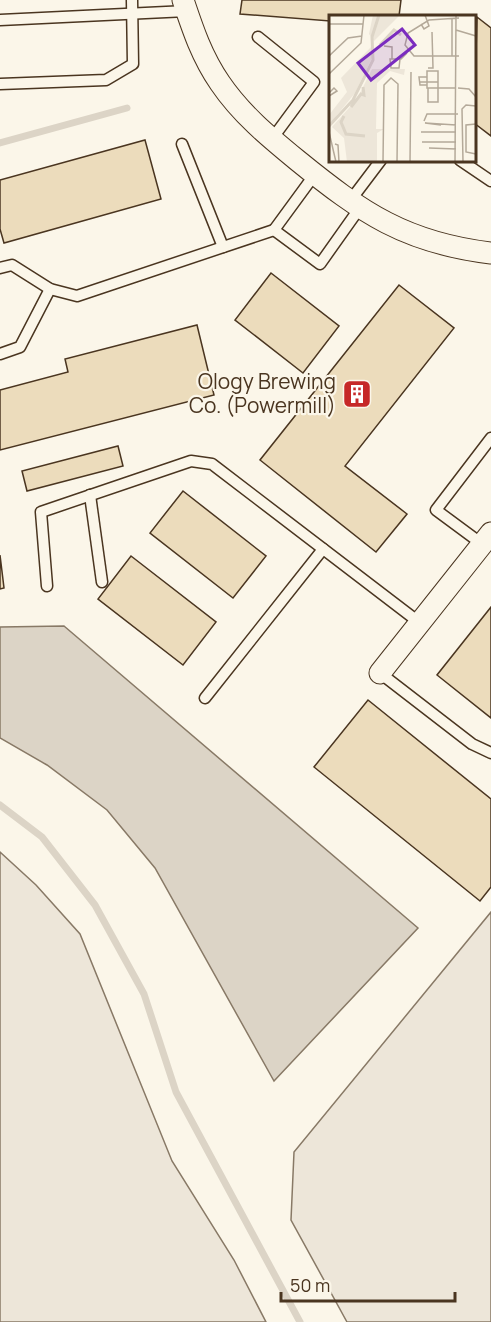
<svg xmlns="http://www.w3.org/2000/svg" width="491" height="1322" font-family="Manrope,sans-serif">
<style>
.green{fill:#ede6d9;stroke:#887966;stroke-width:1.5}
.water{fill:#dcd4c6;stroke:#887966;stroke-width:1.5}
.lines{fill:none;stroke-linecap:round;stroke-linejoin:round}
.stream{stroke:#dcd4c6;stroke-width:7}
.building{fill:#ecdcbc;stroke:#4a3520;stroke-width:1.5}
.service-casing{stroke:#4a3520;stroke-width:13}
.minor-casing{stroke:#4a3520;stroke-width:23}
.service{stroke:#fbf6e9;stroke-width:10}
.minor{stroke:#fbf6e9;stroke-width:21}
.labels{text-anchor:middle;stroke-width:4.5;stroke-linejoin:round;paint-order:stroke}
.poi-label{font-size:21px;fill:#4a3520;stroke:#fbf6e9;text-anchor:end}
.inset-river{fill:none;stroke:#dcd4c6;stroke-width:3}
.inset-road{fill:none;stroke:#b4a999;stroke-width:1.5}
.view{fill:#7b2cbf;fill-opacity:0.15;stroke:#7b2cbf;stroke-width:3}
.inset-edge{fill:none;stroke:#4a3520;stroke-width:3}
</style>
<rect width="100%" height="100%" fill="#fbf6e9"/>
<g class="green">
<polygon points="0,852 36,885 80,934 172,1161 234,1260 266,1322 0,1322"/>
<polygon points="491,912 491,1322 347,1322 291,1220 294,1152"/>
</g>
<polygon class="water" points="64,626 418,928 274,1081 155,868 107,810 47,765 0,738 0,627"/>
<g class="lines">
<g class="stream">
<polyline points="0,143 127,108"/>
<polyline points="0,805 42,837 95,905 144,994 176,1092 300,1322"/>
</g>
</g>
<g class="building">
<polygon points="242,0 401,0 399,16 330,16 330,21 240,14"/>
<polygon points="477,17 491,28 491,136 474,123"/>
<polygon points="145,140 161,199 4,243 0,229 0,180"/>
<polygon points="271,273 339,326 303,373 235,320"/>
<polygon points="399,285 454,328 345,466 407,514 376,552 260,460"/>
<polygon points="197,325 214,395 0,450 0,390 68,372 65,359"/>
<polygon points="118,446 123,466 27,491 22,471"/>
<polygon points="183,491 266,556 233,598 150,533"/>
<polygon points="0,555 4,588 0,589"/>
<polygon points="131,556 216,622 183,665 98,599"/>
<polygon points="491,607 491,718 437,675"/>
<polygon points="368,700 491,799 491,887 480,901 314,767"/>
</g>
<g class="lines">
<g class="service-casing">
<g id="service">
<polyline points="0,20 187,11"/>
<polyline points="258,37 314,82 272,139"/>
<polyline points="0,84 106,80 133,64 132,0"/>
<polyline points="182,144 223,247"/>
<polyline points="460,160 491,181"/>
<polyline points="315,174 274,230 320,264 359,209"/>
<polyline points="350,201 381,160"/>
<polyline points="0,268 12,265 50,289 77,296 274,230"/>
<polyline points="0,354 20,347 50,289"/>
<polyline points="90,495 102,582"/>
<polyline points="482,544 436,510 491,438"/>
<polyline points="47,586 41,512 191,461 212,464 420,623"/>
<polyline points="380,673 472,744 491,753"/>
<polyline points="205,698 323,549"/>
</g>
</g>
<g class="minor-casing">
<g id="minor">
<path d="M183,0C193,30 202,57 220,83C241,114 269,137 297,160C362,213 406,243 491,253"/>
<polyline points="380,673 491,533"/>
</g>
</g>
<use href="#service" class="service"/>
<use href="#minor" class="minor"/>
</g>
<defs>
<g id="building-square" transform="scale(1.5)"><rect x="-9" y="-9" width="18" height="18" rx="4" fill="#c62828" stroke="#fbf6e9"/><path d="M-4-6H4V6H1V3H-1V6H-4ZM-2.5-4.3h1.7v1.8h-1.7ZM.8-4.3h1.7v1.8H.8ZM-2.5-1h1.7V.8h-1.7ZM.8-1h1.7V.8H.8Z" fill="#fff"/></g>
</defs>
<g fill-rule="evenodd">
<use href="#building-square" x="357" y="394"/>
</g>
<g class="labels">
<g class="poi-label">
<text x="336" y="389">Ology Brewing<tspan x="336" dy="24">Co. (Powermill)</tspan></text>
</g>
</g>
<g transform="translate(329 15)">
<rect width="147" height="147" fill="#fbf6e9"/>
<path d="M44,0H71L45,26L40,19ZM44,30V41L26,78L0,110V100L18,77L12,63ZM43,54H76L75,60L61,56L48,68L47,114H55L48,118V147H18L15,123L3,112L28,84Z" fill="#ede6d9"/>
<path class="inset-river" d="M51,30L65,15L72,20M22,92L32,79L35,80L34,72M15,101L12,107L17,119L36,121M0,111L24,85L44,45L43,22L50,0"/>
<path class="inset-road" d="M130,3L100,5L79,18L76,30L85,41H130M0,9H34M92,9L95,14L100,11L96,0M127,15L147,21M55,31L63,32V44M0,41L19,23L33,21M123,41V3M71,44L70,53H62L61,44H72L78,38M99,53H104L103,17M0,59L32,28L35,0M91,67H109M98,70H91L90,62H98M99,73V87H109V56H98V73H126M129,73L140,74L147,82M0,78L5,73L8,76L0,81M95,106L98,99H129M147,109L137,110V137L147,139M112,110L96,108L127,110M0,117L7,147M92,117H127M93,127H127M6,129L9,130L10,147M100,133L127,134M54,147L55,70L62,63L69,69L68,147M81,147L82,57M126,147L127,0M134,147L133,94L137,90L147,91"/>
<path class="view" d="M73,14L86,30L42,65L29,48Z"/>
<rect width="147" height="147" class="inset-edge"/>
</g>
<path d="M281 1292v9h174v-9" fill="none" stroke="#4a3520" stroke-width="3"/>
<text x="290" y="1292" font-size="18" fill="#4a3520" stroke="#fbf6e9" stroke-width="4.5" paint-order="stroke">50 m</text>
</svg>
